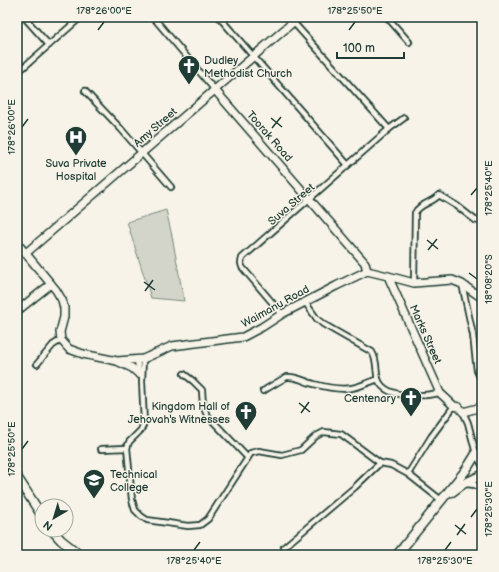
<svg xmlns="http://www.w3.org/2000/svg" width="499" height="572" font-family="'Balsamiq Sans',sans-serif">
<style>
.green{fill:#d3d5ca;stroke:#79897f}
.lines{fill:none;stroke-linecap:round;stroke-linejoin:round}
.stream{stroke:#6f8077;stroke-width:1.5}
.minor-casing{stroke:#1f3d34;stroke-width:8}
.secondary-casing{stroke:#1f3d34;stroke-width:10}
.primary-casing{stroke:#1f3d34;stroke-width:10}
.trunk-casing{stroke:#1f3d34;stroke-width:11}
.minor{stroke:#f7f3e8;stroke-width:4.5}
.secondary{stroke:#f7f3e8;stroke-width:7}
.primary{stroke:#f7f3e8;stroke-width:7}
.trunk{stroke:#f7f3e8;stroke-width:8}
.ticks{fill:none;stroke:#1f3d34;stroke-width:1.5}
.labels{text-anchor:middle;stroke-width:3;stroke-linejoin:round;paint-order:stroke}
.poi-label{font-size:11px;fill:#1f3d34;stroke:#f7f3e8;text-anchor:start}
.street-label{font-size:11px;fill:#1f3d34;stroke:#f7f3e8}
.neatline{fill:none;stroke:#1f3d34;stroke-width:1.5}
.ticks-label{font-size:10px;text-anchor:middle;fill:#1f3d34}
</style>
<rect width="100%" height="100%" fill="#f7f3e8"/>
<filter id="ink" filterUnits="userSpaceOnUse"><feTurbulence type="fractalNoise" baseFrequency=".025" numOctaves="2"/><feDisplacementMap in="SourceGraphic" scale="8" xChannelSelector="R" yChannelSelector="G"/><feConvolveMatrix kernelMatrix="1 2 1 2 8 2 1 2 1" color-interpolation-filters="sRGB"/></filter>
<g filter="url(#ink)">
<polygon class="green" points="166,210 172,236 184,301 151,298 127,222"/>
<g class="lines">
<polyline class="stream" points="479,17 482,33"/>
<g class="minor-casing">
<g id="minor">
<polyline points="24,17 49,45"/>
<polyline points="153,17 214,89"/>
<polyline points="219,17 348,165"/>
<polyline points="387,17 409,42"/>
<polyline points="293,22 389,129"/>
<polyline points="17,73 81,17"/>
<polyline points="85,91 121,129 171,187"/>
<path d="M414,283L415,213C419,204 432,203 439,195L457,206L475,220L482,222"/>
<polyline points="462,284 473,335 477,371 482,381"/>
<path d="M305,302L317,319L323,324L372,352C378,362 375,369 378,379C385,400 424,396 440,393"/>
<polyline points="282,314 242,267 241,263 242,258 389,129 404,118"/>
<polyline points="143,359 142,381 144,423 141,430 129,442 127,448 132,500 135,510 141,516 147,520 188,526 200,525 208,519 251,453 259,451 282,455 301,450 316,436 324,432 341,434 380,463 391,465 408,474 441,500"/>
<polyline points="137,360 139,374"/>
<polyline points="37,364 53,345 61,340"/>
<polyline points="184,374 193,381 202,390 203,406 207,415 247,457"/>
<path d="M263,391C268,388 284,378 287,377C297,376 305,382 314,384C325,387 341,390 352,388C361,386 370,382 378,379"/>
<polyline points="463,412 468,423 476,454 482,465"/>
<polyline points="101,449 127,448"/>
<polyline points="408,474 431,437 454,406"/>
<polyline points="466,484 475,485 482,489"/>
<polyline points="284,547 355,487 380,463"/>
</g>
</g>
<g class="secondary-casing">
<g id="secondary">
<polyline points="214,89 365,263 367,271"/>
<polyline points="26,253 299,17"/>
</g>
</g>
<g class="primary-casing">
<g id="primary">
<polyline points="17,243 56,290 62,300 64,308 64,317 60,332 61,340 69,349 83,354 117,361 143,359 172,346 243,337 262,327 282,314 336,286 367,271 388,276 440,393 454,406 459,407 463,412 482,407"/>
<polyline points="388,276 414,283 452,280 462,284 482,298"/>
<polyline points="17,311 51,284"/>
<polyline points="119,362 132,368 139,374"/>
</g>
</g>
<g class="trunk-casing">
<g id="trunk">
<polyline points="17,477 42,516"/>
<polyline points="452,492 463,484 482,475"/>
<polyline points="52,530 61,540 80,555"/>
<polyline points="397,555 466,470 476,454"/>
</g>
</g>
<use href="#minor" class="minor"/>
<use href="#secondary" class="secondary"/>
<use href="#primary" class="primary"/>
<use href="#trunk" class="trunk"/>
</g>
</g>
<path class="ticks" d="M98,30L104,22M349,30L355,22M271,118L282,127M22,127L28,119M272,128L281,117M471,195L477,188M427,240L438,249M428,250L437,239M469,273L477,279M144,282L155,290M145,291L153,280M299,403L310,412M301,413L309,402M22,449L28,441M471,517L477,509M455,525L466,534M457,535L465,524M194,550L200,542M445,550L451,542"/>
<defs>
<g id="church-pin" transform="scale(1.15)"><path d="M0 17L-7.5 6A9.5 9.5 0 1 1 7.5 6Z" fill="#1f3d34" stroke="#f7f3e8"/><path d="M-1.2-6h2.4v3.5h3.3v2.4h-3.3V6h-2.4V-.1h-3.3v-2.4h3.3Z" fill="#fff"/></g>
<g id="hospital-pin" transform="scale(1.15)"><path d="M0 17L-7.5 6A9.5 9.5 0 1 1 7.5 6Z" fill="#1f3d34" stroke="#f7f3e8"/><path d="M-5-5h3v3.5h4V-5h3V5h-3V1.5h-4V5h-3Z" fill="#fff"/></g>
<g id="university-pin" transform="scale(1.15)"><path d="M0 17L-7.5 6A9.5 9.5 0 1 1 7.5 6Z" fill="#1f3d34" stroke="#f7f3e8"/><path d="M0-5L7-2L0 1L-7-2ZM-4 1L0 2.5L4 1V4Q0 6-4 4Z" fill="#fff"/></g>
</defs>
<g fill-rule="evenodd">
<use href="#church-pin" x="189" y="66"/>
<use href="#hospital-pin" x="76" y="137"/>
<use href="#church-pin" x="411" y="398"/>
<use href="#church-pin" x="246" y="412"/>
<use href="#university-pin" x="94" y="480"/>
</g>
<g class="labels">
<g class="poi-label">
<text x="204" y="64">Dudley<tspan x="204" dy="13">Methodist Church</tspan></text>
<text x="76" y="167" text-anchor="middle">Suva Private<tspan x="76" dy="13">Hospital</tspan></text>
<text x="396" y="402" text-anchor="end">Centenary</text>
<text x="230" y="410" text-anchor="end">Kingdom Hall of<tspan x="230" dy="13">Jehovah's Witnesses</tspan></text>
<text x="110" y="478">Technical<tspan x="110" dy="13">College</tspan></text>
</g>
<g class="street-label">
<text transform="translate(155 127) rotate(-41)" y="4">Amy Street</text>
<text transform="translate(270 136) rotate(49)" y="4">Toorak Road</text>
<text transform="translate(291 204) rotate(-41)" y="4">Suva Street</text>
<text transform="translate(275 306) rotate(-29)" y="4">Waimanu Road</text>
<text transform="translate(426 334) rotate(66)" y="4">Marks Street</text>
</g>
</g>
<rect width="499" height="572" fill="none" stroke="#f7f3e8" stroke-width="44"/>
<g transform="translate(54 518) rotate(218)"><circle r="19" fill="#f7f3e8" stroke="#a1aaa0"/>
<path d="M0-3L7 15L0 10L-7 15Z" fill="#1f3d34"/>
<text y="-6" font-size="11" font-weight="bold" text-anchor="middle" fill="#1f3d34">N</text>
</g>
<path d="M337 52v6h67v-6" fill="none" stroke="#1f3d34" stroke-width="2"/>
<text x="343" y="52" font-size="12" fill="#1f3d34" stroke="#f7f3e8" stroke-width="3" paint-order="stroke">100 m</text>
<rect x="22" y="22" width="455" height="528" class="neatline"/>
<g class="ticks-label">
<text x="104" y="14">178°26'00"E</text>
<text x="355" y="14">178°25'50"E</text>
<text transform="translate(11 127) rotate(-90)" y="4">178°26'00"E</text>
<text transform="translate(488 188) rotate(-90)" y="4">178°25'40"E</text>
<text transform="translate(488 279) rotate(-90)" y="4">18°08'20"S</text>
<text transform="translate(11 449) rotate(-90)" y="4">178°25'50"E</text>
<text transform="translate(488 509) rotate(-90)" y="4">178°25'30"E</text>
<text x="194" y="564">178°25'40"E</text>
<text x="445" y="564">178°25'30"E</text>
</g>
</svg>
